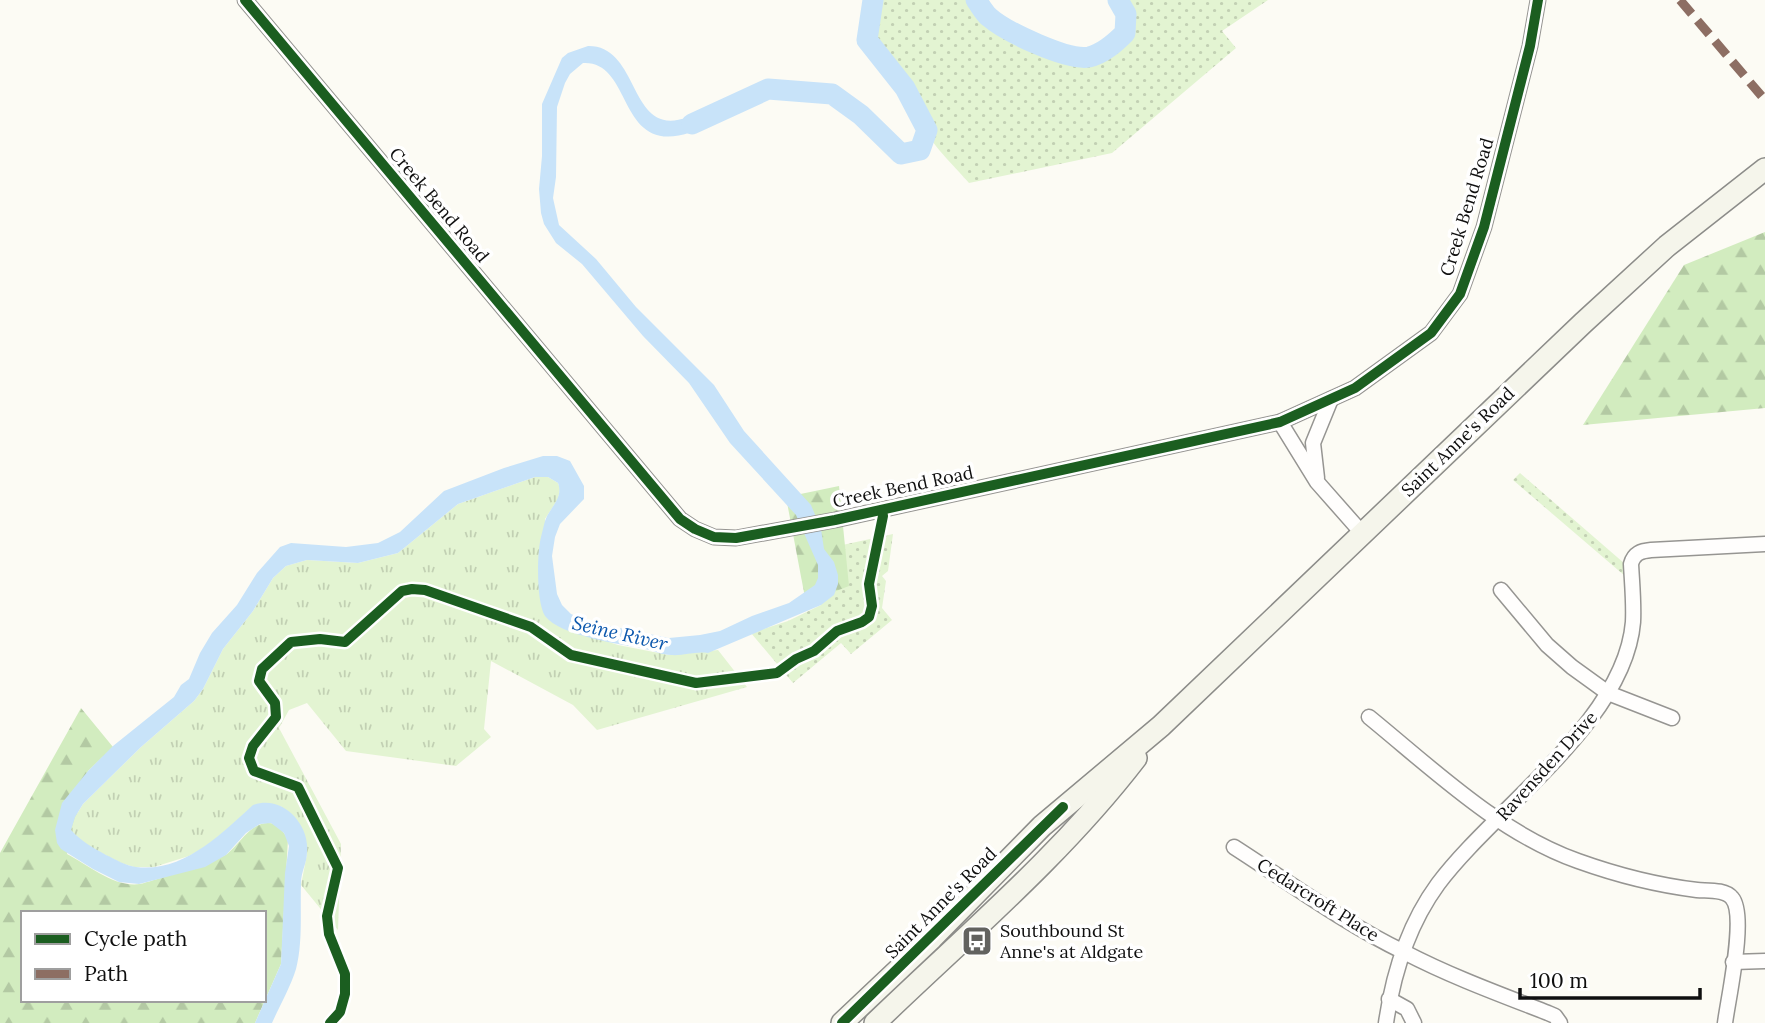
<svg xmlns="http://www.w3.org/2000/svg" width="1765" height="1023" font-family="Lora,serif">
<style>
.grass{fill:url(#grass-dots)}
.forest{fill:url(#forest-firs);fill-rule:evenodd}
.park{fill:url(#park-tufts)}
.water{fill:#c8e3f9}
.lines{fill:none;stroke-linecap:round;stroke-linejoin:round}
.river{stroke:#c8e3f9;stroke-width:21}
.minor-casing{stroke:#969592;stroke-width:17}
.secondary-casing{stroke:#8c8c89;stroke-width:24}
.minor{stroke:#fffefd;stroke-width:14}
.secondary{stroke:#f5f5eb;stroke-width:21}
.quiet{stroke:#8d6e63;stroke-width:9;stroke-dasharray:18 9;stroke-linecap:butt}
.cycleway-casing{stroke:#fff;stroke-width:15}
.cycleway{stroke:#1b5e20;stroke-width:10}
.labels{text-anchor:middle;stroke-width:7;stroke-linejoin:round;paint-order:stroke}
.street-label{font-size:18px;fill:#0f0f0f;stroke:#fff}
.poi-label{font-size:18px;fill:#0f0f0f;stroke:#fff;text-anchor:start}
.water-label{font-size:19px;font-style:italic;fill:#0c58ad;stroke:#fff}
</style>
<defs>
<pattern id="grass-dots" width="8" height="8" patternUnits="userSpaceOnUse" patternTransform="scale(1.75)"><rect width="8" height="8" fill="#e3f4d2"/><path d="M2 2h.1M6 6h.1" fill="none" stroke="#c2d0b3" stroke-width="1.8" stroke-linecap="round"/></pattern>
<pattern id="forest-firs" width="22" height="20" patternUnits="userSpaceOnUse" patternTransform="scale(1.75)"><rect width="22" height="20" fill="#d2ecbf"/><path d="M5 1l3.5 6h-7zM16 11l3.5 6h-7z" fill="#b3c9a3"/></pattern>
<pattern id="park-tufts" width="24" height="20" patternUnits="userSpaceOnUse" patternTransform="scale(1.75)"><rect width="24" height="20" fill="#e3f4d2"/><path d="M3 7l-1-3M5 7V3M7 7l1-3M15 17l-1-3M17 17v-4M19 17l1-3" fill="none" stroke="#c2d0b3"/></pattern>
</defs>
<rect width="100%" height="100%" fill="#fcfbf4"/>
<g class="grass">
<path d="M876,0H974C986,18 1008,26 1027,35C1052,47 1075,62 1103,50C1118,43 1124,33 1128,18L1117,0H1268L1222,31L1236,48L1112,153L969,183C959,171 932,145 927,132C923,121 922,112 915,102C890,66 847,53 876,0Z"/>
<polygon points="1520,473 1632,570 1632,582 1513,480"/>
<polygon points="893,534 888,571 882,576 886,581 882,608 892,620 851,654 841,643 793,683 751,633 788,621 821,605 824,549"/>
</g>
<g class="forest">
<polygon points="1765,232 1765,408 1583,425 1684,265"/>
<polygon points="839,486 849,586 806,603 786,497"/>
<path d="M81,708L113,747L88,771L67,854C88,865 115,888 140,884C150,882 220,859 227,854C240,844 250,823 268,823C278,823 283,831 288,839L281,964L255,1023H0V853ZM23,913H264V1000H23Z"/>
</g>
<polygon class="park" points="535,477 548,477 558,483 560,489 558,499 545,519 546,616 560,626 618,645 669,655 718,650 747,687 597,730 573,705 491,661 484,729 491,737 456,766 346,751 307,703 289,710 279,728 341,844 338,930 301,885 307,854 281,806 189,856 154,867 134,867 121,863 82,843 71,830 75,817 83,804 141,747 194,701 203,689 223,649 253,611 273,578 286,566 307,560 358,563 398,553 458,504"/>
<path class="water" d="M588,46C647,45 624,162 710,105L721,118C611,182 640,60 583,63L570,74L565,83L557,107L556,177L553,198L559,225L596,259L636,307L714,385L744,431L811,505L821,529L824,549L834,562L838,575V584L834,595L821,605L708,653C695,651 684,656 671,655C663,655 654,651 645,649C621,644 560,636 545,616C536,602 537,552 541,537C543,530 544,522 547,516C553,505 563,497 558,483L548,477H535L458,504L398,553L358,563L307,560L286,566L273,578L253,611L223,649L203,689L194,701L141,747L83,804L75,817L71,830C82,842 92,847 106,855C115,859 126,866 136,867C183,873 221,834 253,805C282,794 310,824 307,852C307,863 301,872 301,883C300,911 303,942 296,969C290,988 280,1005 272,1023H255L281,964L285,873L289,846L284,833L271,823L260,824L246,833L226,855L205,867L139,884L119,882L93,869L61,849L57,843L55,830L62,803L88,771L113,746L174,697L181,685L189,679L200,653L212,633L237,605L257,573L280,547L291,543L346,547L378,543L400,532L444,491L504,468L543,456H557L570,461L584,486V499L560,524L555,537L552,556L557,594L562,605L571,614L590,622L669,638L700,635L720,631L752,616L789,603L815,585L818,578V565L796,515L730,443L689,383L643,336L582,264L556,243L544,224L541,213L539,189L542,156V104L562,58L568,53Z"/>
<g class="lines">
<g class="river">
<path d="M976,0C980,5 984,13 989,17C1006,32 1068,61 1089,57C1103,54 1115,43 1125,33L1126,14L1118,0"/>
<polyline points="692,124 768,89 832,94 861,115 901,154 920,150 927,130 905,88 867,40 873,0"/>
</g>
<g class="minor-casing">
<g id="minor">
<polyline points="245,0 680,519 695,529 714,537 736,538 835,520 1280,422 1355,388 1431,333 1460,294 1484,227 1530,46 1538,0"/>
<polyline points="1280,422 1317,482 1362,533"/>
<polyline points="1317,478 1313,443 1331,399"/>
<polyline points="1501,590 1547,645 1572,667 1608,693 1672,718"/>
<path d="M1369,717C1434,770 1499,833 1578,861C1617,875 1656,885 1697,890C1707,891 1725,889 1732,898C1747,915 1728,999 1725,1023"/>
<path d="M1234,847C1290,883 1344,923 1404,952C1450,976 1499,994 1548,1013L1555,1016L1560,1023"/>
<polyline points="1733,962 1765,961"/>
<polyline points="1389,999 1407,1009 1414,1023"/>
<path d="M1386,1023C1393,974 1408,925 1438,884C1495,808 1625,721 1633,622C1634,603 1632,583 1631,564C1634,553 1641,551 1651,550L1765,544"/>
</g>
</g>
<g class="secondary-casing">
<g id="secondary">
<polyline points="842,1023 932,938 1042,826 1161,726 1583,323 1667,246 1765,169"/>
<path d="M875,1023C964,937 1060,857 1136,758"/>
</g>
</g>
<use href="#minor" class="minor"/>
<use href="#secondary" class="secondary"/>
<polyline class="quiet" points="1680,0 1765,100"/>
<g class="cycleway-casing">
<g id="cycleway">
<polyline points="245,0 680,519 695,529 714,537 736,538 835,520 1280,422 1355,388 1431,333 1460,294 1484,227 1530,46 1538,0"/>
<polyline points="330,1023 340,1012 345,994 345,974 329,934 327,916 338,868 298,787 254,771 249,758 253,746 276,717 275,703 259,681 262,669 291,642 320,639 345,642 402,591 412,589 425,590 531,627 571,655 696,683 777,673 796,659 814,651 837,631 862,622 869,617 872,606 869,584 883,516 882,510"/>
<polyline points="842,1023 1063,807"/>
</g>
</g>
<use href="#cycleway" class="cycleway"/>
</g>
<defs>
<g id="bus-square" transform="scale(1.575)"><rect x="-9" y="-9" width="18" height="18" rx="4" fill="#62625f" stroke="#fff"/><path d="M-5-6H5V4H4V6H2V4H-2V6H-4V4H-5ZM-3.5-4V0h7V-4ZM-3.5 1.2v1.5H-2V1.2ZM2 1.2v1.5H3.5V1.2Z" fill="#fff"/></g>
</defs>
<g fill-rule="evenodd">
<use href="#bus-square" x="977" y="941"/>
</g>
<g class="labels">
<g class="street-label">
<text transform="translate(439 205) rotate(50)" y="6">Creek Bend Road</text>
<text transform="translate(1467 207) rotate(-73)" y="6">Creek Bend Road</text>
<text transform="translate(1458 442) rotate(-44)" y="6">Saint Anne's Road</text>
<text transform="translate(903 487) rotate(-12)" y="6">Creek Bend Road</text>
<text transform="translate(1547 766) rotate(-48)" y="6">Ravensden Drive</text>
<text transform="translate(1318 900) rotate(32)" y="6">Cedarcroft Place</text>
<text transform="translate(941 903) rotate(-45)" y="6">Saint Anne's Road</text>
</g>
<g class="poi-label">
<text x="1000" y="937">Southbound St<tspan x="1000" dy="21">Anne's at Aldgate</tspan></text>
</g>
<g class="water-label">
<text transform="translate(620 633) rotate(13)" y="7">Seine River</text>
</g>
</g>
<rect x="21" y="911" width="245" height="91" fill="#ffffff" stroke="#9f9f9f" stroke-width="2"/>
<rect x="35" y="934" width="35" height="10" fill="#1b5e20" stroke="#9f9f9f" stroke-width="2"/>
<text x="84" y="946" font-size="21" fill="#0f0f0f">Cycle path</text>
<rect x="35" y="969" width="35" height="10" fill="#8d6e63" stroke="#9f9f9f" stroke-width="2"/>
<text x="84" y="981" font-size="21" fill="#0f0f0f">Path</text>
<path d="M1520 988v10h180v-10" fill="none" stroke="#0f0f0f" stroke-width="3.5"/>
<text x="1530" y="988" font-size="21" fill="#0f0f0f" stroke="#ffffff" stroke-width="5" paint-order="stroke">100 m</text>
</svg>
